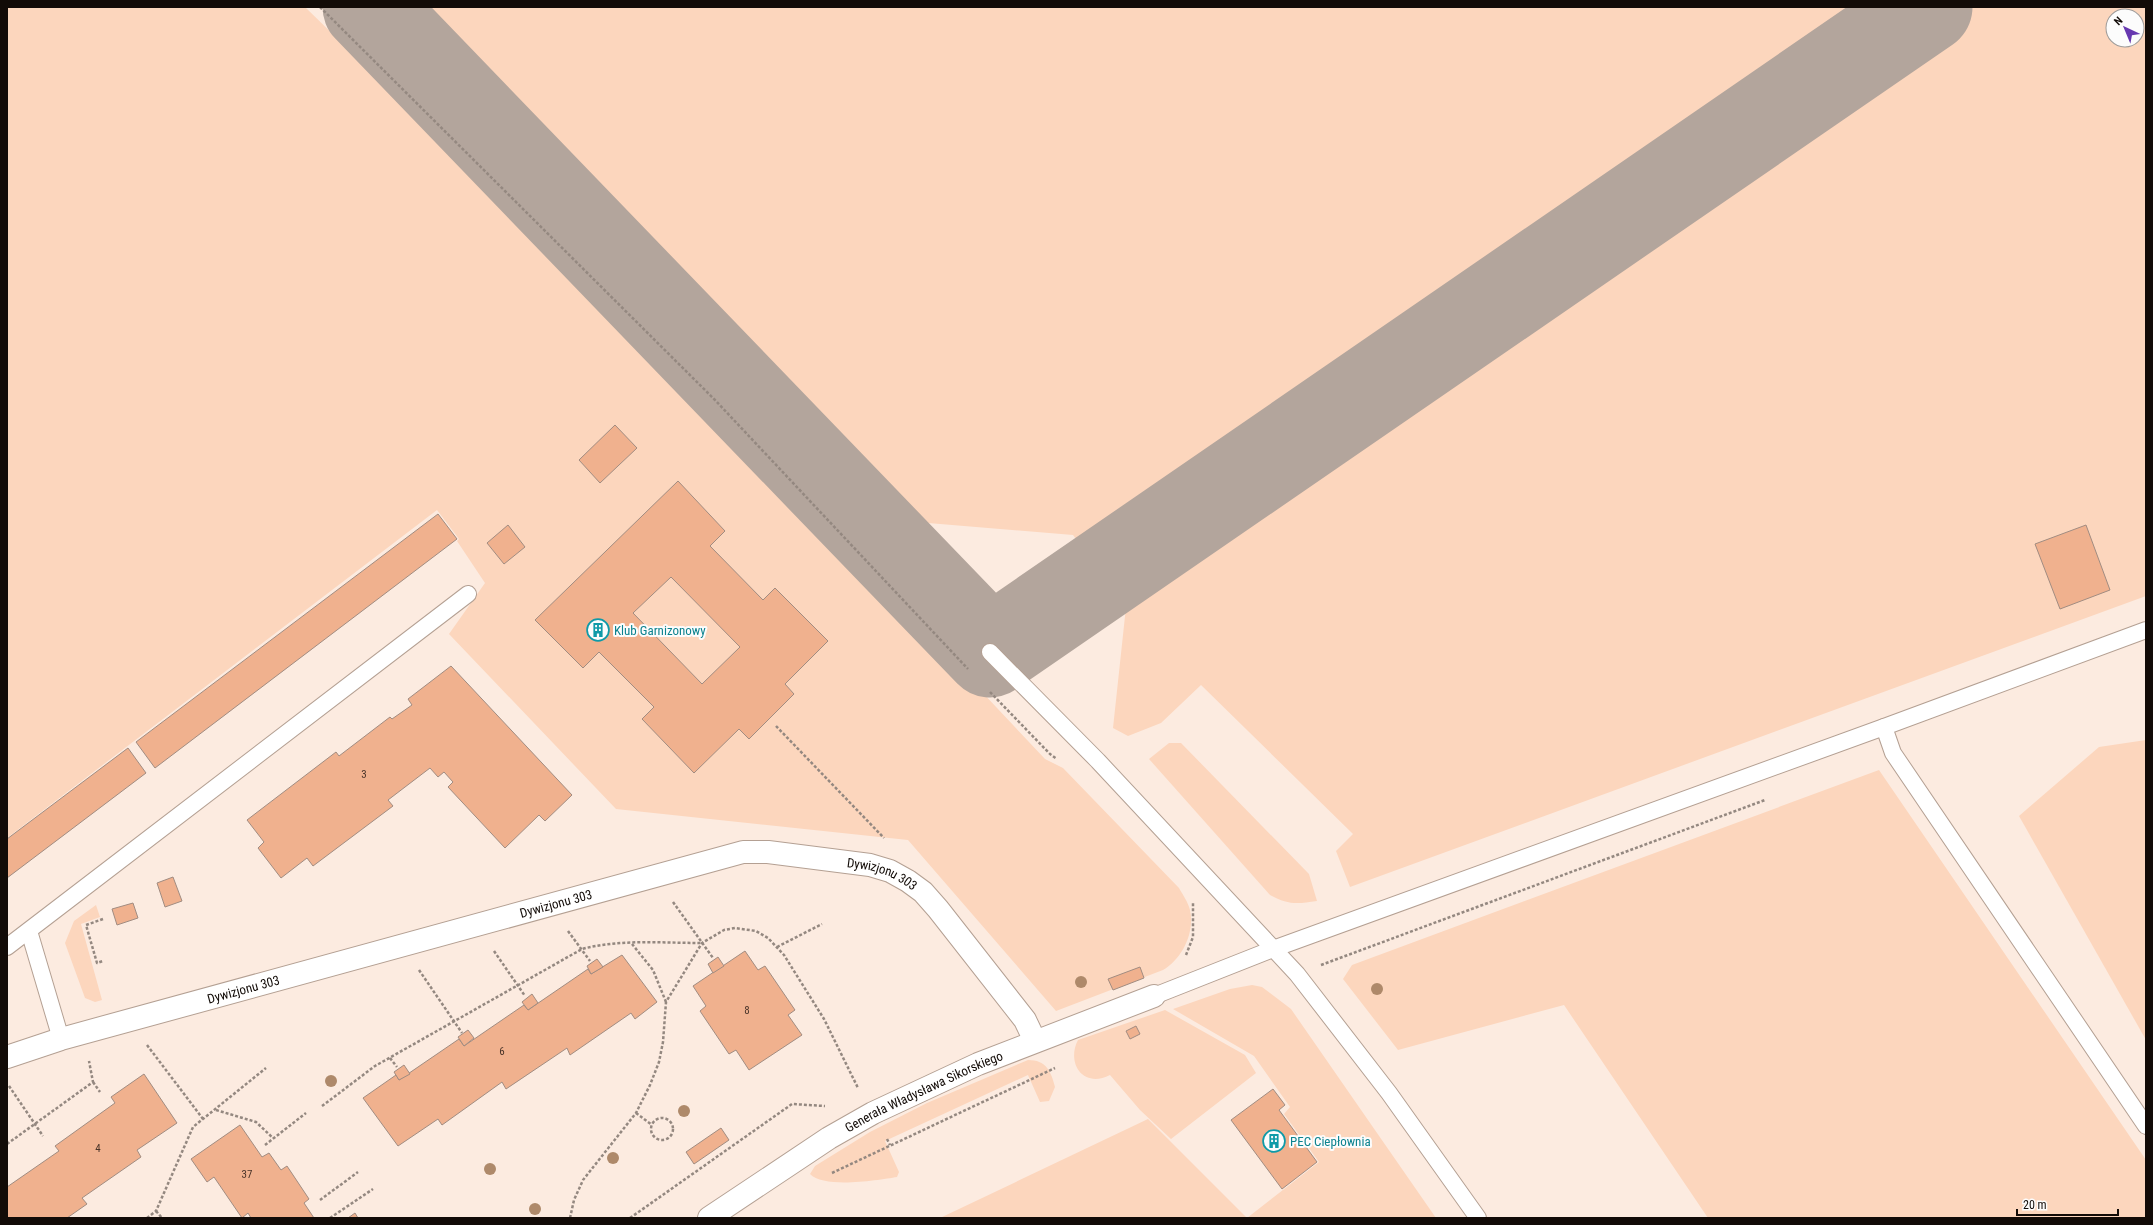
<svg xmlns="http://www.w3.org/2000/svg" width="2153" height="1225" font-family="'Roboto Condensed',sans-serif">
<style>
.green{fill:#fcd6bd;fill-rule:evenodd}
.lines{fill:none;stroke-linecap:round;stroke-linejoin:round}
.taxiway{stroke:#b3a59c;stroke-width:91}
.building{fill:#f0b18e;stroke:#a18c81;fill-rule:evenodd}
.lane-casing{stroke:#b4a093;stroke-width:18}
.street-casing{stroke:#b4a093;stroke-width:24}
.path{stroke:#948880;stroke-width:2.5;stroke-dasharray:3 2;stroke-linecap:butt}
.lane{stroke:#fff;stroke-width:16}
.street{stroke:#fff;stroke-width:22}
.tree{fill:#ae896a}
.labels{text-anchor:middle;stroke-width:4;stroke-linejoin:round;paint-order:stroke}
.number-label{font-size:11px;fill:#4a3429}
.culture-label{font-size:13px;fill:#0d838f;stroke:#fcfcfc;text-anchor:start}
.street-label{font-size:13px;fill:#120b07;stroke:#fcfcfc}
</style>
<rect width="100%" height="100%" fill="#fcebe0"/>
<g class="green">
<path d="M7,7H305L690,382L1045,759L1063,768L1179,888C1183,895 1188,902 1190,910C1195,933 1182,959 1163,970L1056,1011L908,840L616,809L449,634L485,583L457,541L459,539L437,510L7,838Z"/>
<path d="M409,7H2146V596L1350,887L1336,851L1353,834L1201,685L1161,723L1128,736L1113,728L1126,607L1073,535L916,522ZM2113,16H2137V40H2113Z"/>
<polygon points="2146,740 2146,1040 2019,816 2099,747"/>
<path d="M1169,743H1181L1309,874L1317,901C1297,904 1288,905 1270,895L1149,759Z"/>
<polygon points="1879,770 2146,1160 2146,1218 1708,1218 1564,1005 1398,1050 1343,979 1352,965"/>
<polygon points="96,905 100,917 81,924 102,1000 95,1002 85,998 65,943 74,921"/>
<polygon points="1252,985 1262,987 1291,1009 1436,1218 940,1218 1148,1119 1247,1218 1319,1162 1284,1114 1290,1107 1254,1056 1173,1009 1230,989"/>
<path d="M1165,1010L1245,1055L1256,1073L1171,1139L1140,1110L1110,1075C1083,1089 1066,1063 1078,1040Z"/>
<path d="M1028,1060C1046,1060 1051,1071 1055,1087L1049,1101L1040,1102L1028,1075L885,1141L899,1172L897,1177C879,1180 824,1189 810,1174L815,1166L870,1132L927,1103Z"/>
</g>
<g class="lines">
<polyline class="taxiway" points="368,7 990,652 1927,7"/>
</g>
<g class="building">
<polygon points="615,425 637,448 600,483 579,460"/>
<path d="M678,481L725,531L710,546L763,600L775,588L828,641L785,684L794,694L749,739L739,729L694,773L642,719L654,707L599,652L583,668L535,620ZM671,577L740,647L702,684L633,613Z"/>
<polygon points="438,514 457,539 155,768 136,742"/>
<polygon points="508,525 525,547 504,564 487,543"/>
<polygon points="2086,525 2110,590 2060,609 2035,544"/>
<polygon points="451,666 572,795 545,821 539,815 505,848 448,787 453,782 444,772 438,777 430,768 388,800 393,806 313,866 307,858 281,878 258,848 264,842 247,820 336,752 339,756 390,717 392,719 412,705 408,699"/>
<polygon points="128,748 146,773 7,878 7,839"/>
<polygon points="173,877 182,901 165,907 157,883"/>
<polygon points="133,903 138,918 117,925 112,909"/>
<polygon points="745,951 758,970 765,966 795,1010 788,1015 802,1035 749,1070 736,1050 729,1054 700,1011 706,1006 693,986"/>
<polygon points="622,955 657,1002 635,1019 631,1013 570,1055 567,1048 506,1089 502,1082 442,1125 438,1119 398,1146 363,1098 396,1075 399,1080 459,1039 464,1046 524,1005 528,1010 588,969 591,974"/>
<polygon points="718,957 724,966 713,973 708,964"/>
<polygon points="597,959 603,967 591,974 587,966"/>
<polygon points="1140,967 1144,978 1113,990 1108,979"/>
<polygon points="532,994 538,1003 528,1010 522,1002"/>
<polygon points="1136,1026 1140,1034 1130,1039 1126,1031"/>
<polygon points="468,1030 474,1038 464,1046 458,1037"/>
<polygon points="404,1065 410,1074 399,1080 394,1072"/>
<polygon points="144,1074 177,1123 137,1150 141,1157 82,1198 87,1204 67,1218 7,1218 7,1187 59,1151 55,1146 115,1103 111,1097"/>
<polygon points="1273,1089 1285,1105 1279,1110 1317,1162 1282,1189 1231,1120"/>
<polygon points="240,1125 262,1157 269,1153 281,1170 287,1166 309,1199 304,1203 314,1218 251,1218 248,1213 242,1218 214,1177 207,1182 191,1159"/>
<polygon points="721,1128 729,1140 694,1164 686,1152"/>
<polygon points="355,1213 358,1218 348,1218"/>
</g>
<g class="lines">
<g class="lane-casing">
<g id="lane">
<polyline points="990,652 1098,761 1297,974 1389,1093 1478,1218"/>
<polyline points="1884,727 1893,753 2146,1126"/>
<polyline points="29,931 61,1039"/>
<polyline points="7,947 468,594"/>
<polyline points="1154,996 1273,949 1884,727 2146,630"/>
</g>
</g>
<g class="street-casing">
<g id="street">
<path id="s1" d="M7,1057L61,1039L743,852H768L870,865L890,871L908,881L923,892L938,909L1025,1020L1035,1041"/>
<path id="s2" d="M709,1218L829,1138L873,1113L978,1064L1154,996"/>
</g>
</g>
<g class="path">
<polyline points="320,7 715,400 968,669"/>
<polyline points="990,692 1050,754 1057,759"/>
<polyline points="776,726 884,838"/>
<polyline points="673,902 713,958"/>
<polyline points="103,919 86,925 97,963 103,961"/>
<polyline points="568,931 590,961"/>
<polyline points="632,944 653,970 666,1002"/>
<polyline points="777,947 822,924"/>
<polyline points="494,951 525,996"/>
<polyline points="1186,955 1193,937 1193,903"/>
<polyline points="1321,965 1765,800"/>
<polyline points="419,970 462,1033"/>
<polyline points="147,1045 203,1119"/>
<polyline points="390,1058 397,1067"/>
<polyline points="93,1082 100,1092"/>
<polyline points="9,1086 43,1136"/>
<path d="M322,1106L375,1066L582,949C620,939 662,943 701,943"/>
<polyline points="216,1110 256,1122 273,1138"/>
<polyline points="636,1113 652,1125"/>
<circle cx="662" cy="1129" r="11"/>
<polyline points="887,1139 890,1145"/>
<polyline points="7,1144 93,1082 89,1061"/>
<polyline points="265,1145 306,1113"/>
<polyline points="832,1173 1055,1068"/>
<polyline points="320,1200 358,1172"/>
<polyline points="156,1211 162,1218"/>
<polyline points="147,1218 156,1211 193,1127 266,1068"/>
<polyline points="330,1218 373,1189"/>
<polyline points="570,1218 574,1200 583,1180 636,1113 650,1085 659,1062 663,1042 666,1002 702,943 724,930 735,928 756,931 768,938 784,955 824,1019 858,1088"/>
<polyline points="630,1218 792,1104 825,1106"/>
</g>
<use href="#lane" class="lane"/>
<use href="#street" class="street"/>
</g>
<g class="tree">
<circle cx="1081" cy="982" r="6"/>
<circle cx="1377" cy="989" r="6"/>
<circle cx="331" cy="1081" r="6"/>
<circle cx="684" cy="1111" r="6"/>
<circle cx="613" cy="1158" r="6"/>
<circle cx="490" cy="1169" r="6"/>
<circle cx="535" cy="1209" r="6"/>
</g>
<defs>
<g id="building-ring" transform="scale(1.15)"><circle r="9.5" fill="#fcfcfc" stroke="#0f9aa8" stroke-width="1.5"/><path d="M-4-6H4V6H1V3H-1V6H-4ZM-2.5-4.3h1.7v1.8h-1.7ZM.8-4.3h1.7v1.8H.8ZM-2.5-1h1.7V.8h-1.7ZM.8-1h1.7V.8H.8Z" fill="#0f9aa8"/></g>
</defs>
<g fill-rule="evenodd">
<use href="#building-ring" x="598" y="630"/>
<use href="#building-ring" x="1274" y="1141"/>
</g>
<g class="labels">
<g class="number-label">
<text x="364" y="778">3</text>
<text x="747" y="1014">8</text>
<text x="502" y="1055">6</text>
<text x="98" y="1152">4</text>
<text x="247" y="1178">37</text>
</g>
<g class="culture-label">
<text x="614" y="635">Klub Garnizonowy</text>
<text x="1290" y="1146">PEC Ciepłownia</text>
</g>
<g class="street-label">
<text dy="5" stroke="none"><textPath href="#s1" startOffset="906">Dywizjonu 303</textPath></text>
<text dy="5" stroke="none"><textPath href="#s1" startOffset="570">Dywizjonu 303</textPath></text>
<text dy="5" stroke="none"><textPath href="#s1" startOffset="246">Dywizjonu 303</textPath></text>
<text dy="5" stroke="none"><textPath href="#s2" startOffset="250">Generała Władysława Sikorskiego</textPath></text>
</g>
</g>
<rect width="2153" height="1225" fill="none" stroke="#120b07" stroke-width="16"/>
<g transform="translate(2125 28) rotate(316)"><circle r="19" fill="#fcfcfc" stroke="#9e9c9a"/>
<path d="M0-3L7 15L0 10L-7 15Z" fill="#6738b0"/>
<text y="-6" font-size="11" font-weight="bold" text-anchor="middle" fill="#120b07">N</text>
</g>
<path d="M2017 1209v6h101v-6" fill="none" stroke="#120b07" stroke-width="2"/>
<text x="2023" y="1209" font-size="12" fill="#120b07" stroke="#fcfcfc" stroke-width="3" paint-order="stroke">20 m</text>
</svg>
